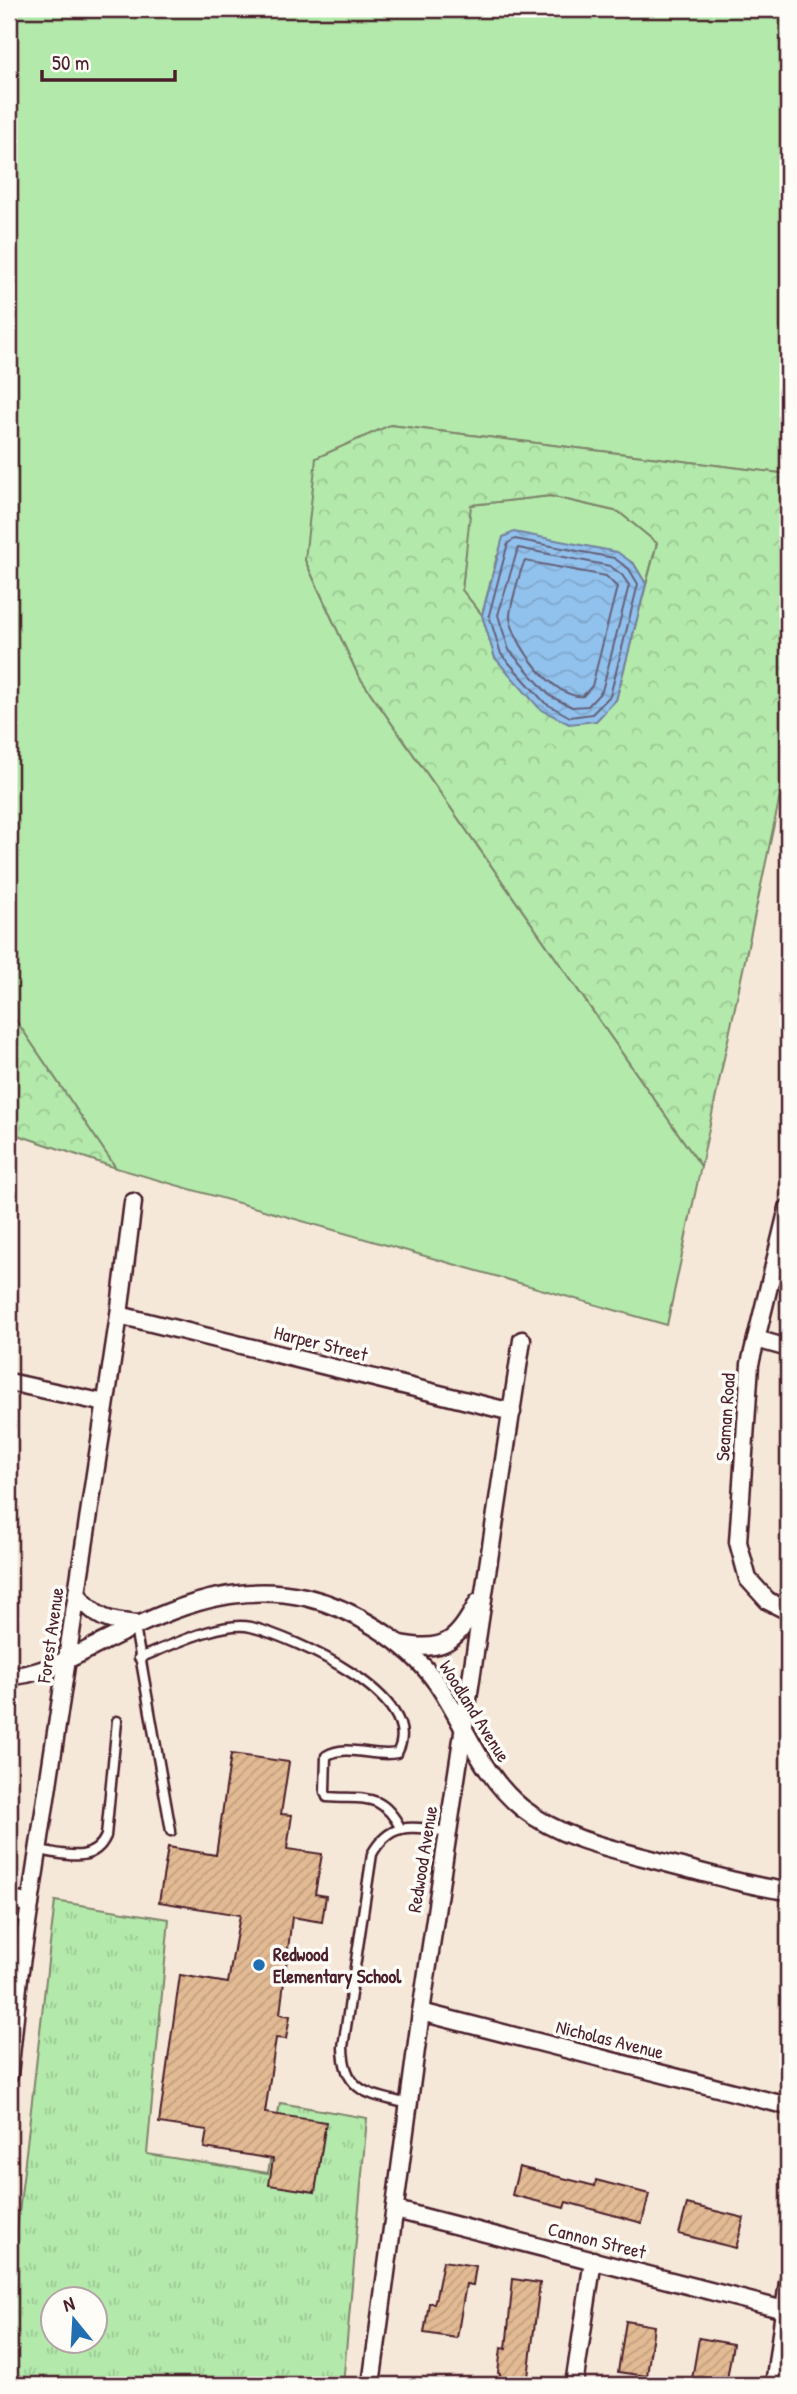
<svg xmlns="http://www.w3.org/2000/svg" width="797" height="2394" font-family="'Patrick Hand',sans-serif">
<style>
.grass{fill:#b3e9ab;stroke:#7e846b;stroke-width:2}
.forest{fill:url(#forest-crowns);stroke:#7e846b;stroke-width:2;fill-rule:evenodd}
.park{fill:url(#park-tufts);stroke:#7e846b;stroke-width:2;fill-rule:evenodd}
.water{fill:url(#water-waves);stroke:#75819f;stroke-width:2}
.lines{fill:none;stroke-linecap:round;stroke-linejoin:round}
.shore{stroke:#666079;stroke-width:2}
.building{fill:url(#building-hatch);stroke:#4a1f2b;stroke-width:2}
.service-casing{stroke:#4a1f2b;stroke-width:13}
.minor-casing{stroke:#4a1f2b;stroke-width:21}
.service{stroke:#fdfcf7;stroke-width:8}
.minor{stroke:#fdfcf7;stroke-width:16}
.poi-dot{fill:#1f6fb2;stroke:#fdfcf7;stroke-width:2.5}
.labels{text-anchor:middle;stroke-width:7;stroke-linejoin:round;paint-order:stroke}
.street-label{font-size:19px;fill:#4a1f2b;stroke:#fdfcf7}
.poi-label{font-size:19px;font-weight:bold;fill:#4a1f2b;stroke:#fdfcf7;text-anchor:start}
</style>
<defs>
<pattern id="forest-crowns" width="20" height="18" patternUnits="userSpaceOnUse" patternTransform="scale(1.75)"><rect width="20" height="18" fill="#b3e9ab"/><path d="M2 6a3 3 0 1 1 6 0M12 15a3 3 0 1 1 6 0" fill="none" stroke="#9bc793"/></pattern>
<pattern id="park-tufts" width="24" height="20" patternUnits="userSpaceOnUse" patternTransform="scale(1.75)"><rect width="24" height="20" fill="#b3e9ab"/><path d="M3 7l-1-3M5 7V3M7 7l1-3M15 17l-1-3M17 17v-4M19 17l1-3" fill="none" stroke="#9bc793"/></pattern>
<pattern id="water-waves" width="16" height="10" patternUnits="userSpaceOnUse" patternTransform="scale(1.75)"><rect width="16" height="10" fill="#91c2ed"/><path d="M0 5q4-4 8 0t8 0" fill="none" stroke="#7fa6cb"/></pattern>
<pattern id="building-hatch" width="6" height="6" patternUnits="userSpaceOnUse" patternTransform="scale(1.75)"><rect width="6" height="6" fill="#e2ba93"/><path d="M-1 1l2-2M0 6l6-6M5 7l2-2" fill="none" stroke="#c39f7f"/></pattern>
</defs>
<rect width="100%" height="100%" fill="#f5e8d9"/>
<filter id="ink" filterUnits="userSpaceOnUse"><feTurbulence type="fractalNoise" baseFrequency=".0143" numOctaves="2"/><feDisplacementMap in="SourceGraphic" scale="14" xChannelSelector="R" yChannelSelector="G"/><feConvolveMatrix kernelMatrix="1 2 1 2 8 2 1 2 1" color-interpolation-filters="sRGB"/></filter>
<g filter="url(#ink)">
<g class="grass">
<polygon points="9,9 788,9 788,474 390,425 305,560 358,675 701,1166 667,1325 116,1168 9,1010"/>
<polygon points="550,496 619,512 657,543 646,584 634,564 497,556 482,615 462,590 470,505"/>
</g>
<g class="forest">
<path d="M390,425L788,474V759L701,1166L358,675L305,560L316,458ZM550,496L619,512L657,543L616,700L495,658L482,615L462,590L471,505Z"/>
<polygon points="9,1010 116,1168 9,1132"/>
</g>
<path class="park" d="M55,1901L169,1919L147,2154L268,2173L280,2103L367,2118L343,2385H54L9,2373V2300ZM52,2300H94V2342H52Z"/>
<polygon class="water" points="514,532 617,552 634,564 646,584 616,700 596,721 569,724 540,709 495,658 482,615 503,537"/>
<g class="lines">
<g class="shore">
<polygon points="515,539 614,558 629,569 638,584 610,696 592,714 570,717 545,703 501,654 489,615 508,543"/>
<polygon points="518,548 610,566 622,575 629,585 602,691 588,706 572,707 550,696 509,650 498,615"/>
<path d="M525,561L606,576L617,587L592,686L583,696C554,700 514,644 510,618C509,611 521,567 525,561Z"/>
</g>
</g>
<g class="building">
<polygon points="231,1754 289,1762 281,1814 292,1815 287,1849 322,1854 315,1894 326,1896 322,1922 292,1917 280,2014 290,2016 286,2039 276,2038 265,2113 326,2122 315,2192 269,2185 273,2159 204,2148 207,2130 159,2123 180,1975 228,1983 240,1915 159,1902 168,1847 216,1855"/>
<polygon points="519,2167 595,2186 596,2180 649,2194 642,2223 566,2202 564,2208 512,2195"/>
<polygon points="687,2204 744,2218 736,2248 679,2234"/>
<polygon points="443,2261 476,2266 473,2285 466,2284 457,2338 424,2333 429,2303 434,2303 436,2297"/>
<polygon points="513,2279 540,2283 527,2385 499,2385 500,2374 498,2373 501,2348 506,2349"/>
<polygon points="626,2321 654,2326 647,2376 618,2372"/>
<polygon points="699,2338 733,2344 726,2385 691,2385"/>
</g>
<g class="lines">
<g class="service-casing">
<g id="service">
<polyline points="135,1627 171,1831"/>
<path d="M139,1658C168,1647 222,1620 251,1627C292,1637 429,1697 397,1753C374,1758 347,1743 326,1756L325,1792L327,1797C365,1800 381,1791 401,1829"/>
<path d="M39,1850C64,1854 93,1865 106,1836L117,1721"/>
<path d="M409,2104C370,2094 344,2094 343,2047L372,1854C391,1820 414,1827 447,1832"/>
</g>
</g>
<g class="minor-casing">
<g id="minor">
<polyline points="788,1208 750,1364 738,1542 748,1579 768,1601 788,1611"/>
<polyline points="119,1315 512,1412"/>
<polyline points="756,1339 788,1348"/>
<polyline points="9,1382 105,1403"/>
<path d="M77,1594C98,1620 107,1621 138,1624"/>
<path d="M401,1644C446,1653 457,1640 478,1602"/>
<path d="M9,1676C37,1676 69,1659 93,1647C161,1613 227,1580 305,1597C353,1608 407,1642 436,1682C466,1725 480,1774 522,1808C564,1841 619,1850 670,1864C709,1874 748,1886 788,1891"/>
<polyline points="9,1899 30,1904"/>
<polyline points="421,2012 788,2106"/>
<polyline points="9,2075 19,1977 119,1315 133,1202"/>
<polyline points="396,2210 788,2311"/>
<polyline points="371,2385 421,2012 522,1340"/>
<polyline points="574,2385 593,2260"/>
<polyline points="774,2385 788,2282"/>
</g>
</g>
<use href="#service" class="service"/>
<use href="#minor" class="minor"/>
</g>
</g>
<circle class="poi-dot" cx="259" cy="1965" r="7"/>
<g class="labels">
<g class="street-label">
<text transform="translate(321 1343) rotate(14)" y="7">Harper Street</text>
<text transform="translate(725 1417) rotate(-86)" y="7">Seaman Road</text>
<text transform="translate(50 1635) rotate(-82)" y="7">Forest Avenue</text>
<text transform="translate(475 1711) rotate(58)" y="7">Woodland Avenue</text>
<text transform="translate(422 1859) rotate(-81)" y="7">Redwood Avenue</text>
<text transform="translate(610 2039) rotate(14)" y="7">Nicholas Avenue</text>
<text transform="translate(597 2240) rotate(14)" y="7">Cannon Street</text>
</g>
<g class="poi-label">
<text x="273" y="1961">Redwood<tspan x="273" dy="22">Elementary School</tspan></text>
</g>
</g>
<rect width="797" height="2394" fill="none" stroke="#fdfcf7" stroke-width="35"/>
<rect x="18" y="18" width="762" height="2359" fill="none" stroke="#4a1f2b" stroke-width="2.5" filter="url(#ink)"/>
<g transform="translate(74 2320) rotate(342)"><circle r="33" fill="#fdfcf7" stroke="#b5a4a5" stroke-width="2"/>
<path d="M0-5L12 26L0 18L-12 26Z" fill="#1f6fb2"/>
<text y="-10" font-size="19" font-weight="bold" text-anchor="middle" fill="#4a1f2b">N</text>
</g>
<path d="M42 70v10h133v-10" fill="none" stroke="#4a1f2b" stroke-width="3.5"/>
<text x="52" y="70" font-size="21" fill="#4a1f2b" stroke="#fdfcf7" stroke-width="5" paint-order="stroke">50 m</text>
</svg>
